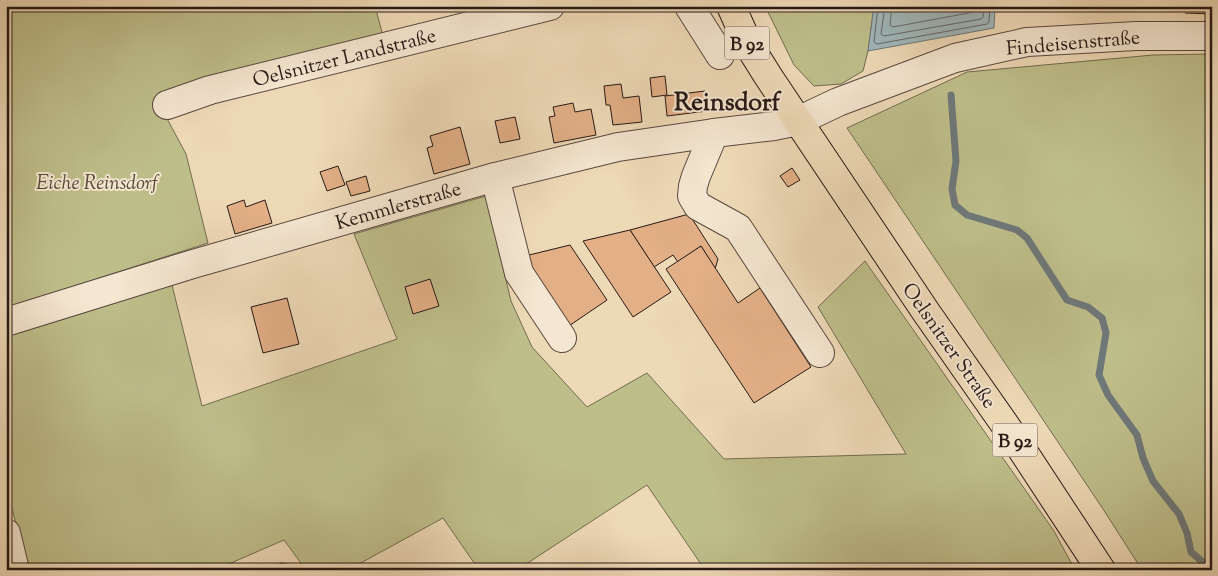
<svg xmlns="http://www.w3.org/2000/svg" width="1218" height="576" font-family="'Sorts Mill Goudy',serif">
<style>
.green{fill:#bebe8b;stroke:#726c50}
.water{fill:#a0b7bb;stroke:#6f7879}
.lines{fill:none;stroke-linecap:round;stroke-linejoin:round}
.shore{stroke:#636868;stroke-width:1}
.stream{stroke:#6f7879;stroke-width:7}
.building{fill:#e2af87;stroke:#261915}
.minor-casing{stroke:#58493e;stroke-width:30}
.major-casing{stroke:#261915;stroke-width:30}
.minor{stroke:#f4e6d0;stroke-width:28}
.major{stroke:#eed9b7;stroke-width:28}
.labels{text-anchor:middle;stroke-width:4;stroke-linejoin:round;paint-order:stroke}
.shield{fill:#f4e6d0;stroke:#64564d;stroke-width:1}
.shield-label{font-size:19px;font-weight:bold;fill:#261915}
.street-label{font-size:20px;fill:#261915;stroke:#f4e6d0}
.park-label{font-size:20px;font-style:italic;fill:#544b38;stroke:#f4e6d0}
.district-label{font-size:25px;font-weight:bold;fill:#261915;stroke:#f4e6d0}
</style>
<rect width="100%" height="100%" fill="#eed9b7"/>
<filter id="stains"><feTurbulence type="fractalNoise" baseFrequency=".004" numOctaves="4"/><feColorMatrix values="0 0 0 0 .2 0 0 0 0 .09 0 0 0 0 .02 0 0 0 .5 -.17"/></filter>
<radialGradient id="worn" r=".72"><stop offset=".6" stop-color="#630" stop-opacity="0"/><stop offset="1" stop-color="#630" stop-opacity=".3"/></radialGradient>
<g class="green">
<polygon points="6,6 375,6 384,40 156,98 186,154 208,243 6,308"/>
<polygon points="765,6 874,6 868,51 863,71 841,84 814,86 794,65"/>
<polygon points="1212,54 1212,570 1142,570 1103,509 847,128 967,72 1153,55"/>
<polygon points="486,196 511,301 532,347 587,407 647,373 724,459 906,454 818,307 865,261 1054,531 1075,570 705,570 647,485 517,570 479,570 443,518 348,570 306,570 284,540 215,570 28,570 6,485 6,337 172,285 202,406 397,339 354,234"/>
</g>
<polygon class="water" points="874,6 995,6 994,28 868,51"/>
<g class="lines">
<g class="shore">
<polyline points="878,6 874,42 877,44 987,24 989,22 990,6"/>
<polyline points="885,6 881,34 884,36 981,19 983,17 984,6"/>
<polyline points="892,6 890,25 893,27 974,12 976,6"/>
</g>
<polyline class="stream" points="951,95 956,161 952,189 955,205 967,215 1017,230 1027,238 1067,300 1088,307 1102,318 1106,333 1099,375 1108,395 1137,435 1143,458 1153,481 1179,514 1187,533 1191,552 1205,564 1212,565"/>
</g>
<g class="building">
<polygon points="1184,6 1212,6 1212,14 1185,13"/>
<polygon points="665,76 667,95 652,97 650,78"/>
<polygon points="621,84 623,98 639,96 642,122 613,125 610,105 606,105 604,86"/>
<polygon points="705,91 707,111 667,116 665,96"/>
<polygon points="573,103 575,112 591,109 596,135 554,143 549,117 555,116 553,107"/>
<polygon points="515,117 520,139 500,143 495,121"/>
<polygon points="460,127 470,164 434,174 427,148 433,146 430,136"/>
<polygon points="338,166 345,185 327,191 320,172"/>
<polygon points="792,168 800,180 788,187 780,176"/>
<polygon points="366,176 370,191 351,196 346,182"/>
<polygon points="244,200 246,207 265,200 272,223 235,234 227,206"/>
<polygon points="689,214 718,259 715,269 701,246 678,262 673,255 654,267 630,230"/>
<polygon points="630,230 671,292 633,317 583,241"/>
<polygon points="570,245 607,300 563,330 521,257"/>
<polygon points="701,246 738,303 760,288 811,367 754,403 666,269"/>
<polygon points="430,279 439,306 413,314 405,287"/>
<polygon points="287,298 299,344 263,353 251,307"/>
<polygon points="281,563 300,567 301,570 270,570"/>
</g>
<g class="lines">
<g class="minor-casing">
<g id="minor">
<polyline points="689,6 720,55"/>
<polyline points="167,105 210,90 550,6"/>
<polyline points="714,133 696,176 693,186 692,196 698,206 738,228 820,353"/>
<polyline points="495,177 519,273 562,338"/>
<polyline points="6,322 193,264 495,177 618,147 714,133 774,126 798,121 838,102 955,58 1027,42 1136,36 1212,36"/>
<polyline points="6,533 15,570"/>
</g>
</g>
<g class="major-casing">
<polyline id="major" points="731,6 748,44 768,76 926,312 1017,442 1101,570"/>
</g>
<use href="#minor" class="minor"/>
<use href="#major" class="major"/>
</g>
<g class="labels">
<g class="shield">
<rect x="724.5" y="26.5" width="45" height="33" rx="4"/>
<rect x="992.5" y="423.5" width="45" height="33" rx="4"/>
</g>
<g class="shield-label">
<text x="747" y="50">B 92</text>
<text x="1015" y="447">B 92</text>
</g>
<g class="street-label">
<text transform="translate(1073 42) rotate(-5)" y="7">Findeisenstraße</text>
<text transform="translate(344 57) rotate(-14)" y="7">Oelsnitzer Landstraße</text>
<text transform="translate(398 205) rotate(-16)" y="7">Kemmlerstraße</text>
<text transform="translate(950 345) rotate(55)" y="7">Oelsnitzer Straße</text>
</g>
<g class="park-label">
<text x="97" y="189">Eiche Reinsdorf</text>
</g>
<g class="district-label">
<text x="727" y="110">Reinsdorf</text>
</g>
</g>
<rect width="1218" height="576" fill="none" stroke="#eed9b7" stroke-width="25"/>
<rect x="8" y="8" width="1203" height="561" fill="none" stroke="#261915" stroke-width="2.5"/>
<rect x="12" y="12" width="1193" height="551" fill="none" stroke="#261915"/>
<rect width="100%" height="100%" filter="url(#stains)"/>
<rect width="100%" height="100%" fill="url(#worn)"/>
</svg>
